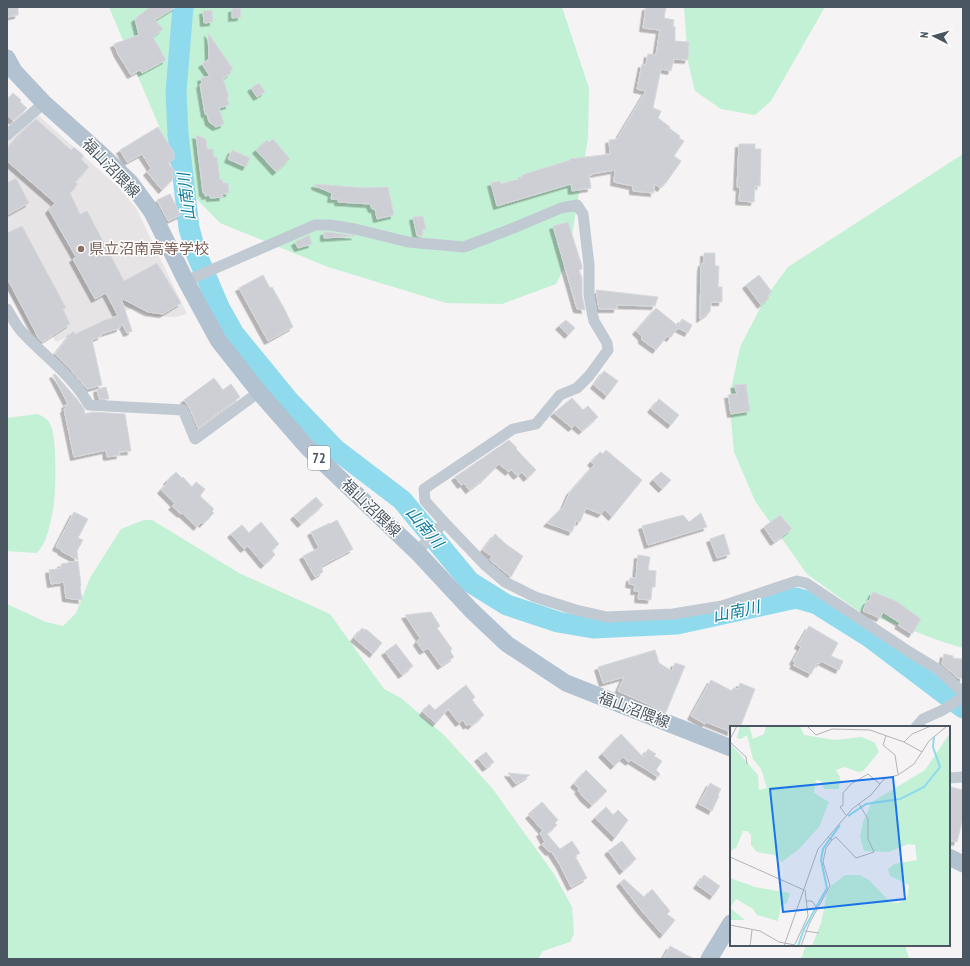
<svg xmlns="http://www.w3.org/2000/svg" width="970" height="966" font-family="'PT Sans Narrow','Noto Sans JP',sans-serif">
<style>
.education{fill:#e6e4e5}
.green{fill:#c3f1d5}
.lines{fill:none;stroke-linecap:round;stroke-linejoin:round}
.river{stroke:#90daee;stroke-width:21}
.building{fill:#cdcfd5;stroke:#d7d9de;filter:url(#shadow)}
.minor{stroke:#c1cad2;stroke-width:11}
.primary{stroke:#b3c2d1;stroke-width:17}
.education-dot{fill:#8d6e63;stroke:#fff;stroke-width:1.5}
.labels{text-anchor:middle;stroke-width:3;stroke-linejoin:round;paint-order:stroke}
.shield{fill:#fff;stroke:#808990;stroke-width:1}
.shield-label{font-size:14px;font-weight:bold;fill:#4a5661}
.street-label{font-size:15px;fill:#4a5661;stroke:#fff}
.education-label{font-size:15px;fill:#785e54;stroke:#fff;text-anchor:start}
.water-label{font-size:16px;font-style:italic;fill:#0c7c9b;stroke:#fff}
.inset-river{fill:none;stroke:#90daee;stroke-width:2}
.inset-road{fill:none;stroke:#b1b4b9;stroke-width:1}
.view{fill:#1a73e8;fill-opacity:0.15;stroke:#1a73e8;stroke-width:2}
.inset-edge{fill:none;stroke:#4a5661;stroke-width:2}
</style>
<defs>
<filter id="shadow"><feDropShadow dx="-3.5" dy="3.5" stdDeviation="0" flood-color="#0004"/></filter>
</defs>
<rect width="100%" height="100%" fill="#f5f3f3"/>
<polygon class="education" points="37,114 117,186 136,208 187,314 175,317 152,316 132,308 56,342 48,328 33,334 7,289 7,140"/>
<g class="green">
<polygon points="109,7 562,7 589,88 588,138 568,260 556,284 502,304 446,303 328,267 220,223 184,186"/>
<polygon points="684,7 825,7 771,101 755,115 721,109 695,91 688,62"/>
<polygon points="963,154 963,648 943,642 857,610 807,574 755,501 734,452 729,399 740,347 766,297 788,267"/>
<path d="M38,414C44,417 49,420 51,426C57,439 56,495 53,510C50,524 47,543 37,553L7,551V418Z"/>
<polygon points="144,520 152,520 239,573 330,614 384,689 401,698 445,736 492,788 554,874 572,907 574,934 570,942 543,951 538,959 7,959 7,604 46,622 63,626 76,613 90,578 121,529"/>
<polygon points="806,945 905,945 909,959 801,959"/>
</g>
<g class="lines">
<polyline class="river" points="183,7 176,92 178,134 189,228 196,253 219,307 234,334 288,400 335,449 402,500 470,582 507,605 558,622 593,628 677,624 796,598 817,604 868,636 963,708"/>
</g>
<g class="building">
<polygon points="7,7 18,7 18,15 7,17"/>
<polygon points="150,7 176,7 155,20 163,29 153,37 166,60 142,73 140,70 131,75 118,54 114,44 139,35 135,19"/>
<polygon points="646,7 666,7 664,18 674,20 673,26 675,27 675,41 689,42 688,60 674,59 671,71 661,69 653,108 661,111 658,118 670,127 669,128 680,136 679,138 684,141 674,156 681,161 680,163 665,184 664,183 661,188 654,184 654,193 633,191 633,186 614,182 615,170 592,174 592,175 589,175 591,188 572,191 571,184 497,206 491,183 500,181 501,184 522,178 522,175 570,160 570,159 610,154 609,140 617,139 646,91 637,89 642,64 646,65 648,54 656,55 660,30 643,28"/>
<polygon points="240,8 241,17 232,18 232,9"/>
<polygon points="212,10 213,22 204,23 203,11"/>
<polygon points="208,33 233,69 230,71 231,73 223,79 229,97 227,97 229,105 219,108 224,124 216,127 209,122 207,114 205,114 200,84 202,84 201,78 210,76 202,64 209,59"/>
<polygon points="259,83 265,92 257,97 251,88"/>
<polygon points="13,93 21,100 20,102 27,108 13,121 7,115 7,100"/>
<polygon points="36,119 71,150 74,147 84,156 81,159 89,167 75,182 78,184 70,193 80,214 87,211 124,281 157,263 181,303 163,314 148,312 121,298 132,331 127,333 123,325 119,326 120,328 101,334 101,336 92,340 102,385 87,389 72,371 55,354 73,331 75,334 105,320 118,316 106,293 95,299 73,259 76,257 49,210 55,203 7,161 7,150 23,131"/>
<polygon points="158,127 174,153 174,159 168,163 175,171 172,174 175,177 162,190 147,172 151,168 142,154 127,162 120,150"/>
<polygon points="196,135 206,139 207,149 213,149 214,157 217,157 220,180 222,179 223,183 228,183 229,193 222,194 223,197 210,198 210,195 205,196 205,193 203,193"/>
<polygon points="273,139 290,159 276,172 256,150 267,140 269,142"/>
<polygon points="739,144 755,144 755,149 761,149 760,186 755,186 754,202 739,201 740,187 737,187"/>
<polygon points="232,150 250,158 246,167 228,159"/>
<polygon points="16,178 29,203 7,215 7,183"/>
<polygon points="315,184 366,188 388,187 394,215 377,219 375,209 372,209 370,204 338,202 338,199 331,199 332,193 315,186"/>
<polygon points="170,194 181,215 168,221 157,200"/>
<polygon points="423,216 426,229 423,229 422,236 417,236 413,217"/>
<polygon points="568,222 582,266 582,269 579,270 582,278 582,295 585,310 577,309 553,226"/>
<polygon points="22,226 66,308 63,309 70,324 42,342 39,339 7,278 7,233"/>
<polygon points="324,232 329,232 355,236 324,238"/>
<polygon points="309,235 312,244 298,248 295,242"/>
<polygon points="704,253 715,253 715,266 719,266 718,287 722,287 722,302 711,302 710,312 700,319 701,268 702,263 704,263"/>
<polygon points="263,275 270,288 272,287 285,310 293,327 268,341 239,288"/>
<polygon points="759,275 772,292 767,296 769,298 761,305 746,285"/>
<polygon points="596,290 597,290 658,297 655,306 617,305 617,309 599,309"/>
<polygon points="656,308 678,326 682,319 692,325 688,333 678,328 670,338 667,336 656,350 642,340 642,337 636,331"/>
<polygon points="566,320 575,328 568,335 559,326"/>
<polygon points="604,371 618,381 607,396 594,385"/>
<polygon points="55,374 77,399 84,409 85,414 93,412 125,414 131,451 119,452 120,455 107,457 106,450 74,457 64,409 66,409 65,405 68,404 53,375"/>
<polygon points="214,378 223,390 231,384 240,397 198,428 189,407 184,400"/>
<polygon points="746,384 750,411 731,414 728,395 737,394 734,385"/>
<polygon points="106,387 109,399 99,399 97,389"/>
<polygon points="572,398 583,410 588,406 598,417 582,431 575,425 572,428 554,413"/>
<polygon points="659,399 679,415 671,425 651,409"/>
<polygon points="509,440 517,448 516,449 536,470 527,478 522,472 517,476 511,469 509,472 499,464 485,478 469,490 464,483 461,485 455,477"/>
<polygon points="606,450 642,480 612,517 605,510 601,514 586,508 580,522 576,521 572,532 547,523 564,506 570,492 594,465 591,462 600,452 603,454"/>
<polygon points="176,472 182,478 183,477 192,487 196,482 205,489 200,496 214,509 212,511 214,513 203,524 201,522 197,527 182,513 181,514 172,506 175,504 161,490 168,482 167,481"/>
<polygon points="661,472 671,480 662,489 653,480"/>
<polygon points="316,497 323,505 301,524 294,516"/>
<polygon points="74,512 88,519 78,538 83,540 77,551 78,560 61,551 62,550 56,547"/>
<polygon points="701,513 707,527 648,545 642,526 683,515 689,522"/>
<polygon points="780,515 792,529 774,542 764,527"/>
<polygon points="337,520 353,549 321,566 323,572 315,577 303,556 319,548 311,532 330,523 330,524"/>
<polygon points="261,522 279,544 272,550 275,555 264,565 248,546 244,549 231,534 242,525 249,533"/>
<polygon points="495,534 507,545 523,556 511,577 490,560 492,556 483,550"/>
<polygon points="724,534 730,554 717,558 710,539"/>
<polygon points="638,555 650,557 648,570 656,571 655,587 652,587 651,600 638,599 639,591 634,591 635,585 629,584 630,578 636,578"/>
<polygon points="78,561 81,585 80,586 82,600 66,598 64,582 51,584 49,570 62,568 61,564"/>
<polygon points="873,592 896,601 921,619 912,634 898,625 900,623 883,612 880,618 863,611 867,601 869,601"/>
<polygon points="431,612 440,626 437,628 452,649 450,651 454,657 441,666 428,648 423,651 417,642 420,638 405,615"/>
<polygon points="809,626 838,643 831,656 843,661 839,670 821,661 819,664 817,663 811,674 793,665 795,663 793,661 801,647 798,645"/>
<polygon points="362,628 365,630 366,629 382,643 373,654 354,638"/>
<polygon points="396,644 413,666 402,675 385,652"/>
<polygon points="655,650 659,663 672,671 675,663 685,666 666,712 618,691 624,677 603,683 598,667"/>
<polygon points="944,654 953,656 953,658 963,659 963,678 958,678 942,664"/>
<polygon points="711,680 732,691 733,688 738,689 740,683 755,689 741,725 739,724 738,727 731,727 731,732 706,722 705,724 691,716"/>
<polygon points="466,685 475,697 472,700 484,715 471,726 469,724 467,726 463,720 459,723 448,709 436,723 423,712 429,704 435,710"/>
<polygon points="621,734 643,757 648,749 656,754 654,756 662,761 656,770 660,774 658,777 631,760 629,762 623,757 614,766 602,754"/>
<polygon points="486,752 494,762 486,768 478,758"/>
<polygon points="586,770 607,791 592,805 584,798 578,790 580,789 574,784"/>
<polygon points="508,773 530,775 516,784"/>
<polygon points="710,783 721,789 718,795 719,796 712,811 699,804"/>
<polygon points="951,787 963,790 963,818 957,842 949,840 949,794"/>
<polygon points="542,802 558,820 555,823 557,825 547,834 560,849 572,841 580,853 575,856 587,878 571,887 560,865 551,851 549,852 542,844 545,842 540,833 543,831 529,815 533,812 532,811"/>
<polygon points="606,807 613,815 618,810 628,820 615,838 595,818"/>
<polygon points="622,841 636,859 623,871 608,851"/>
<polygon points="704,875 720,886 713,896 697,885"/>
<polygon points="624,879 644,897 652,889 670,911 667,914 675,920 663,935 641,910 620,883"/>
<polygon points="670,946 694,959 663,959"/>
</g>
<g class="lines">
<g class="minor">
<polyline points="7,135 44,103"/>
<polyline points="186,281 315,225 330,225 355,229 408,242 464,247 516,227 561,208 577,205 583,214 589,265 589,295 592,312 594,321 607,343 608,350 589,376 577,388 560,395 536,424 513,429 424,489 425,501 444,522 417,552"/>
<path d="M7,309C12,317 16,326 22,332C44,356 73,376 89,405L183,410L195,439L259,392"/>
<polyline points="444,522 485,565 505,582 535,597 576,610 607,617 673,614 722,606 797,581 806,583 911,653 939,670 963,693"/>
<polyline points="916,727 923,719 943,710 963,697"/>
<polyline points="949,778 963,777"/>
</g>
<g class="primary">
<polyline points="7,58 14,71 44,103 100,153 130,182 152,212 186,281 218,340 259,392 307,447 417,552 471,610 507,644 566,683 731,748"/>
<polyline points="949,857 963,864"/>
<polyline points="709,959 731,923"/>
</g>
</g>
<circle class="education-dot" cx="81" cy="249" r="4"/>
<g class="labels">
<rect class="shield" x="308" y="446" width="22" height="24" rx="3"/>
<g class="shield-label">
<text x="319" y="463">72</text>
</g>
<g class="street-label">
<text transform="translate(111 168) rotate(46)" y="5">福山沼隈線</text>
<text transform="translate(371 508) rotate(44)" y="5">福山沼隈線</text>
<text transform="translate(634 710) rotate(21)" y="5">福山沼隈線</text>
</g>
<g class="education-label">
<text x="89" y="254">県立沼南高等学校</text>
</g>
<g class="water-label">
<text transform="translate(186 197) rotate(-97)" y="6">山南川</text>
<text transform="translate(425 527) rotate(50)" y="6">山南川</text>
<text transform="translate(736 611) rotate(-12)" y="6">山南川</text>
</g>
</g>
<g transform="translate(730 726)">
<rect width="220" height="220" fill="#f5f3f3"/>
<path d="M10,0H19L23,13L34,8L36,0H70L74,9L105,14L132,11L145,17L149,26L133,45L128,46L115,41L106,44L110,51L109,63H94L91,55L86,54L84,67L99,76L89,101L69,123L52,136L44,129L27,126L21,119V109L17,105H13L6,122L0,125V17L28,49L29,64L37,62L31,43L23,33L17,9L11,13L7,12ZM220,7V220H82L91,197L97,167L101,160L115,149H129L139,154L160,176L168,177L177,172L179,159L160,150L158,143L164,138L187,134L185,119L178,118L159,126L134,125L130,111L133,96L142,76L195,44ZM0,152L25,161L60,167L57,177L51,179L48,195L27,189L23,183L6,173L0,182L15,194H0Z" fill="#c3f1d5"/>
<path class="inset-river" d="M118,90L136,78L170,73L194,61L210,41L203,21L204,11M68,220L74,203L97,162L91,134L93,123L110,99"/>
<path class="inset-road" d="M77,0L86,9L102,3L140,4L174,16L192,26M156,10L153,19L165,29L168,48M0,13L7,0M0,16L16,31L17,38M174,16L182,8L201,0M116,89L110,81L113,79V67L121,58L138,48L150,58M98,111L102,114L106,111L126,132L144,126L138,113V93L129,78M0,131L74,164M76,175H82L87,182M0,199L30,205L49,216L65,219M75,205L89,207M65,218L78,190L75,164M20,220L22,204M54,220L88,123L122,83L141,69L154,53L168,49L184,38L199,15L217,0M71,220L79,198L100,160L93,136L96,122L102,114"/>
<path class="view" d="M163,51L175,173L53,186L40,63Z"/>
<rect width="220" height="220" class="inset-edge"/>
</g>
<rect width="970" height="966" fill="none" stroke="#4a5661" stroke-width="16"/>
<g transform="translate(934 36) rotate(276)" stroke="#ffffff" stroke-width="3" paint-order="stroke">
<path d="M0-3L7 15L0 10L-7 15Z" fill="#4a5661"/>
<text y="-6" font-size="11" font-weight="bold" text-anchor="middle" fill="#4a5661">N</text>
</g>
</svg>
